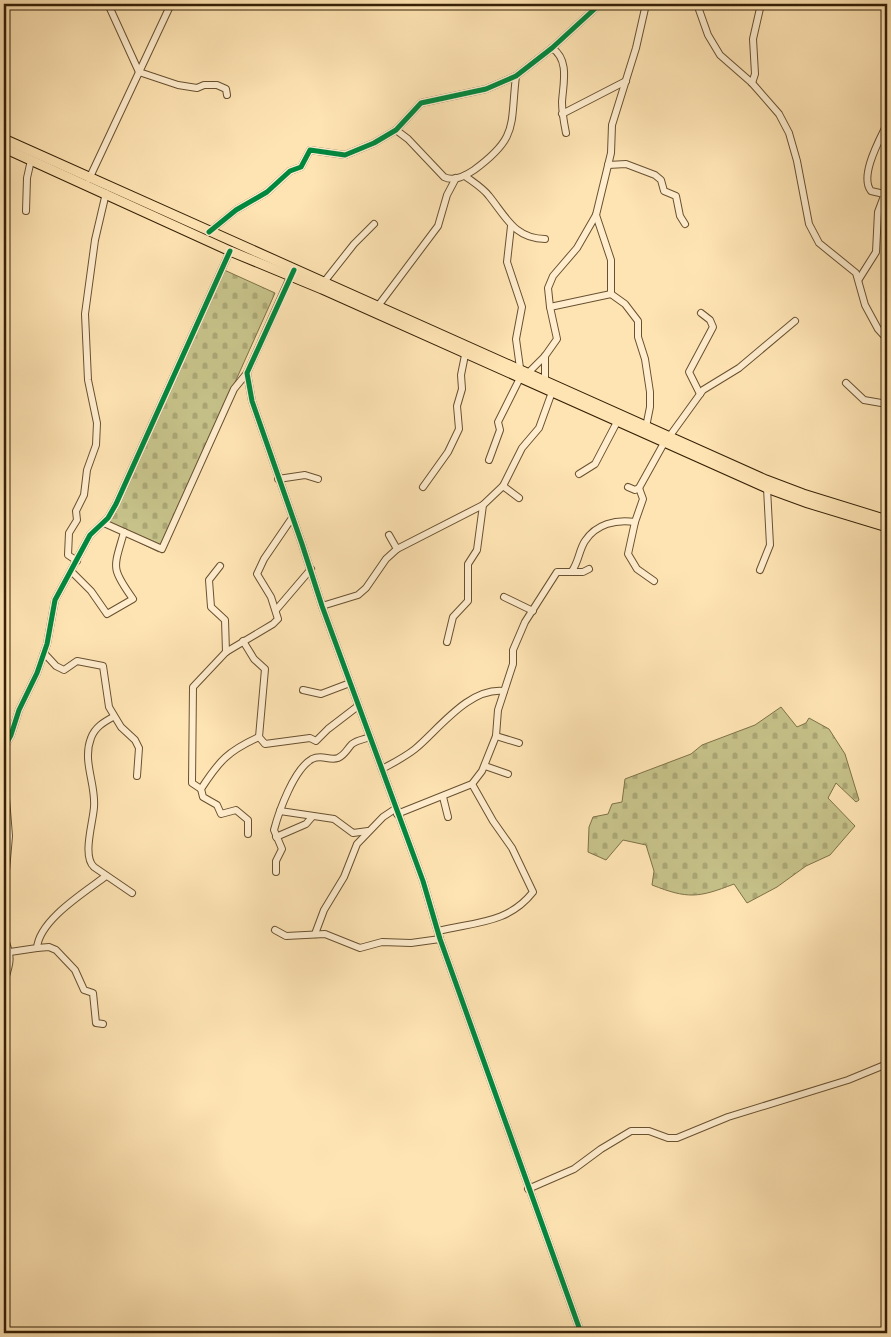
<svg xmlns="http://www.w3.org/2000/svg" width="891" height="1337" font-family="'IM FELL French Canon',serif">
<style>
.cemetery{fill:url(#cemetery-stones);stroke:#7e7148}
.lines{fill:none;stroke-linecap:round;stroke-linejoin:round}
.minor-casing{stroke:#685131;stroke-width:8}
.highway-casing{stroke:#352006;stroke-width:11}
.minor{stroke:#ffedce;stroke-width:6}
.highway{stroke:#ffe4b3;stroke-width:9}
.cycleway-casing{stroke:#ffedce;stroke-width:8}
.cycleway{stroke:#00873e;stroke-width:5}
</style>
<defs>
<pattern id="cemetery-stones" width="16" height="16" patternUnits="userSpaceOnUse" patternTransform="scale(1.25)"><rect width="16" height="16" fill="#c6c289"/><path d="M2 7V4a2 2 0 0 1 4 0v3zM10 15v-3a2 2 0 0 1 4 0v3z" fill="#aba675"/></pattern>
</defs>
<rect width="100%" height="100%" fill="#ffe4b3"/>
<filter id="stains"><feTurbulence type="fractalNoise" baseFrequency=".004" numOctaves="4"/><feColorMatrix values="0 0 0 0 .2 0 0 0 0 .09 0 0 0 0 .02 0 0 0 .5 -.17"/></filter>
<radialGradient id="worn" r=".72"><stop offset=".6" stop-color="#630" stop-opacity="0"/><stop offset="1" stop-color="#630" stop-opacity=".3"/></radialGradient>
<g class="cemetery">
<polygon points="222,269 275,293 159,552 107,527"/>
<path d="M781,707L797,727L806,723L809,718L829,729L845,754L859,800L856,802L836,783L828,798L855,826L830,855L806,866L777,887L747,903L734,884C698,898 688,899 652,885L654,871L646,845L623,840L606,860L588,852L589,827L593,817L608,814L612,804L622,802L625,779L691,754L702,745L755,725Z"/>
</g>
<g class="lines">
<g class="minor-casing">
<g id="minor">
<polyline points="108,4 139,72 178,85 197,88 204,85 217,85 226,89 227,95"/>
<polyline points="697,4 708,35 720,55 752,83 779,114 789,133 797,161 809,224 819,243 856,273 865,305 878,329 887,339"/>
<path d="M552,48C570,60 563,84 562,102C562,113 564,123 566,133"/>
<polyline points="752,83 755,74 753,39 761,4"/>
<polyline points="562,114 626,81"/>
<path d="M396,130L408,139L444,177C454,182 465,176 474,170C519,137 510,126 516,76"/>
<polyline points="608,165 626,164 655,175 661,180 664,191 676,196 680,216 685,224"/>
<path d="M465,176C473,182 483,188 489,196C506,217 515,239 545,239"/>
<polyline points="89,179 171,4"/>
<path d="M884,194L871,191C859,176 880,139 887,124"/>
<polyline points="26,211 27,178 31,160"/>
<polyline points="596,215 611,260 611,294 625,304 638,321 638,337 645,359 650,392 650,407 646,427"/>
<polyline points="511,226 507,262 522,307 516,339 520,368"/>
<polyline points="209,232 236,210 267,192 290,171 301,167 310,150 345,155 374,143 396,130 421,103 486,89 516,76 552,48 600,4"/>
<polyline points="292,273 247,373 252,401 302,544 322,606 423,881 440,939 581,1333"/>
<polyline points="859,279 876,252 878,212 887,188"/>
<polyline points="324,282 354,244 374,224"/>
<polyline points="378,306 438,226 447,195 456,178"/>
<polyline points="550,307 611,294"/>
<polyline points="545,356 545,380"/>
<polyline points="529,372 545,356 557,339 550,307 548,288 553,276 577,248 596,215 611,153 612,125 636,48 646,4"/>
<polyline points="846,383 864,400 887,404"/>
<polyline points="700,394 689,372 713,327 710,320 701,313"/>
<polyline points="669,437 703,390 739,368 795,321"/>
<polyline points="489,460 500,430 498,422 520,378"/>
<polyline points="579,474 595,464 617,422"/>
<polyline points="278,479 305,475 318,479"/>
<polyline points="503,486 522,448 539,428 552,392"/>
<polyline points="423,487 448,452 459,429 457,406 462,389 461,375 465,355"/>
<polyline points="628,487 635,490 639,488 664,443"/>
<polyline points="639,488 643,499 635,522 628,554 637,569 654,581"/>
<polyline points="104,523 124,532"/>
<polyline points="397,549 483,505"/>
<polyline points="77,561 68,555 69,533 77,520 76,511 84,495 87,470 96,445 97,423 88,380 85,314 95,240 106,193"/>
<polyline points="220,566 209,580 211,607 225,620 226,652"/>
<polyline points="760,570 770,545 767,488"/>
<path d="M572,571C579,561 579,550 585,541C596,524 616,519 635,522"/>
<path d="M72,572L91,591L107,614L133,599C110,567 114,568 124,532L162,549L234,389L247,373"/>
<polyline points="504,597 533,611"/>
<polyline points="322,606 358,595 366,588 386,559 397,549 389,535"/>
<polyline points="276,610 311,569"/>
<polyline points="243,641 254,659 265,669 259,737 265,744 310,738 316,741 328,729 358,706"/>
<polyline points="447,642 453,617 468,601 468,564 477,550 483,505 503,486 519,498"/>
<polyline points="44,653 56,666 64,670 77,661 103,666 109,707 121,727 135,740 139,748 137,776"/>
<polyline points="303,690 321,694 350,683"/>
<path d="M113,717C104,722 95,727 91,738C82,761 96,784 94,807C93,823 82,856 94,867L132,893"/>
<polyline points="496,736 519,743"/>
<polyline points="4,748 11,735 19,710 37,673 47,644 55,600 90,535 108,518 116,504 230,251"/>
<polyline points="485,766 508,774"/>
<path d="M382,769C393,763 405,757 415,749C439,729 469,687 504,691"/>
<polyline points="4,773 9,836 4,894"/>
<polyline points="201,789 192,783 193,687 226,652 273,624 278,619 271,597 257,574 264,559 292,518"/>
<polyline points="443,797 448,817"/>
<polyline points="280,811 334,819 353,833 368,831"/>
<polyline points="397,814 472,784 482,771 496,736 498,710 513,664 513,650 525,622 557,572 583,572 589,569"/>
<path d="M248,834V820L236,810L221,814L217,805L203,797L201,789C219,761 228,751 259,737"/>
<polyline points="276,837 306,824 312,817"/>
<path d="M276,872V861L282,849L274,830C279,811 294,769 312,759C322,754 329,761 338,758C345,755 347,749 352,744C357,740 365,739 370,737"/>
<polyline points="275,930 286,936 325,934 360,948 382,942 411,943 440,939"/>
<path d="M438,931C474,922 508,924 533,892L512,848L493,821L472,784"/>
<polyline points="315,934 324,910 344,877 357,844 383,817 395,809"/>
<path d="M4,937C12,957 11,962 4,982"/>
<polyline points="37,948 49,947 56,950 75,970 84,990 93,993 96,1023 103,1024"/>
<path d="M10,952L37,948C39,920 85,892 106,876"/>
<polyline points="4,1008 6,1031 4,1041"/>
<polyline points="528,1189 574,1169 601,1149 631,1131 649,1131 668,1138 677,1138 728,1117 848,1080 887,1064"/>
</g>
</g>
<g class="highway-casing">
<g id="highway">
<polyline points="4,139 766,480 803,494 887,520"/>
<polyline points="4,148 230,251 322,289 767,488 808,503 887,527"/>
</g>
</g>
<use href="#minor" class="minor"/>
<use href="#highway" class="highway"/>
<g class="cycleway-casing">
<g id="cycleway">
<polyline points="209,232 236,210 267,192 290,171 301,167 310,150 345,155 374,143 396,130 421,103 486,89 516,76 552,48 600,4"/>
<polyline points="294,270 247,373 252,401 302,544 322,606 423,881 440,939 581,1333"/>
<polyline points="4,748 11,735 19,710 37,673 47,644 55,600 90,535 108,518 116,504 230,251"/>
</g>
</g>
<use href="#cycleway" class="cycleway"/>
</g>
<rect width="891" height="1337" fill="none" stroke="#ffe4b3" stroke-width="20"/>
<rect x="5" y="5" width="881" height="1327" fill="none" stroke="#352006" stroke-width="2.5"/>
<rect x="10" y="10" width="871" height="1317" fill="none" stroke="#352006"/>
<rect width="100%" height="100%" filter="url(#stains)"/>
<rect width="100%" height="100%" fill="url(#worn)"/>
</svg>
